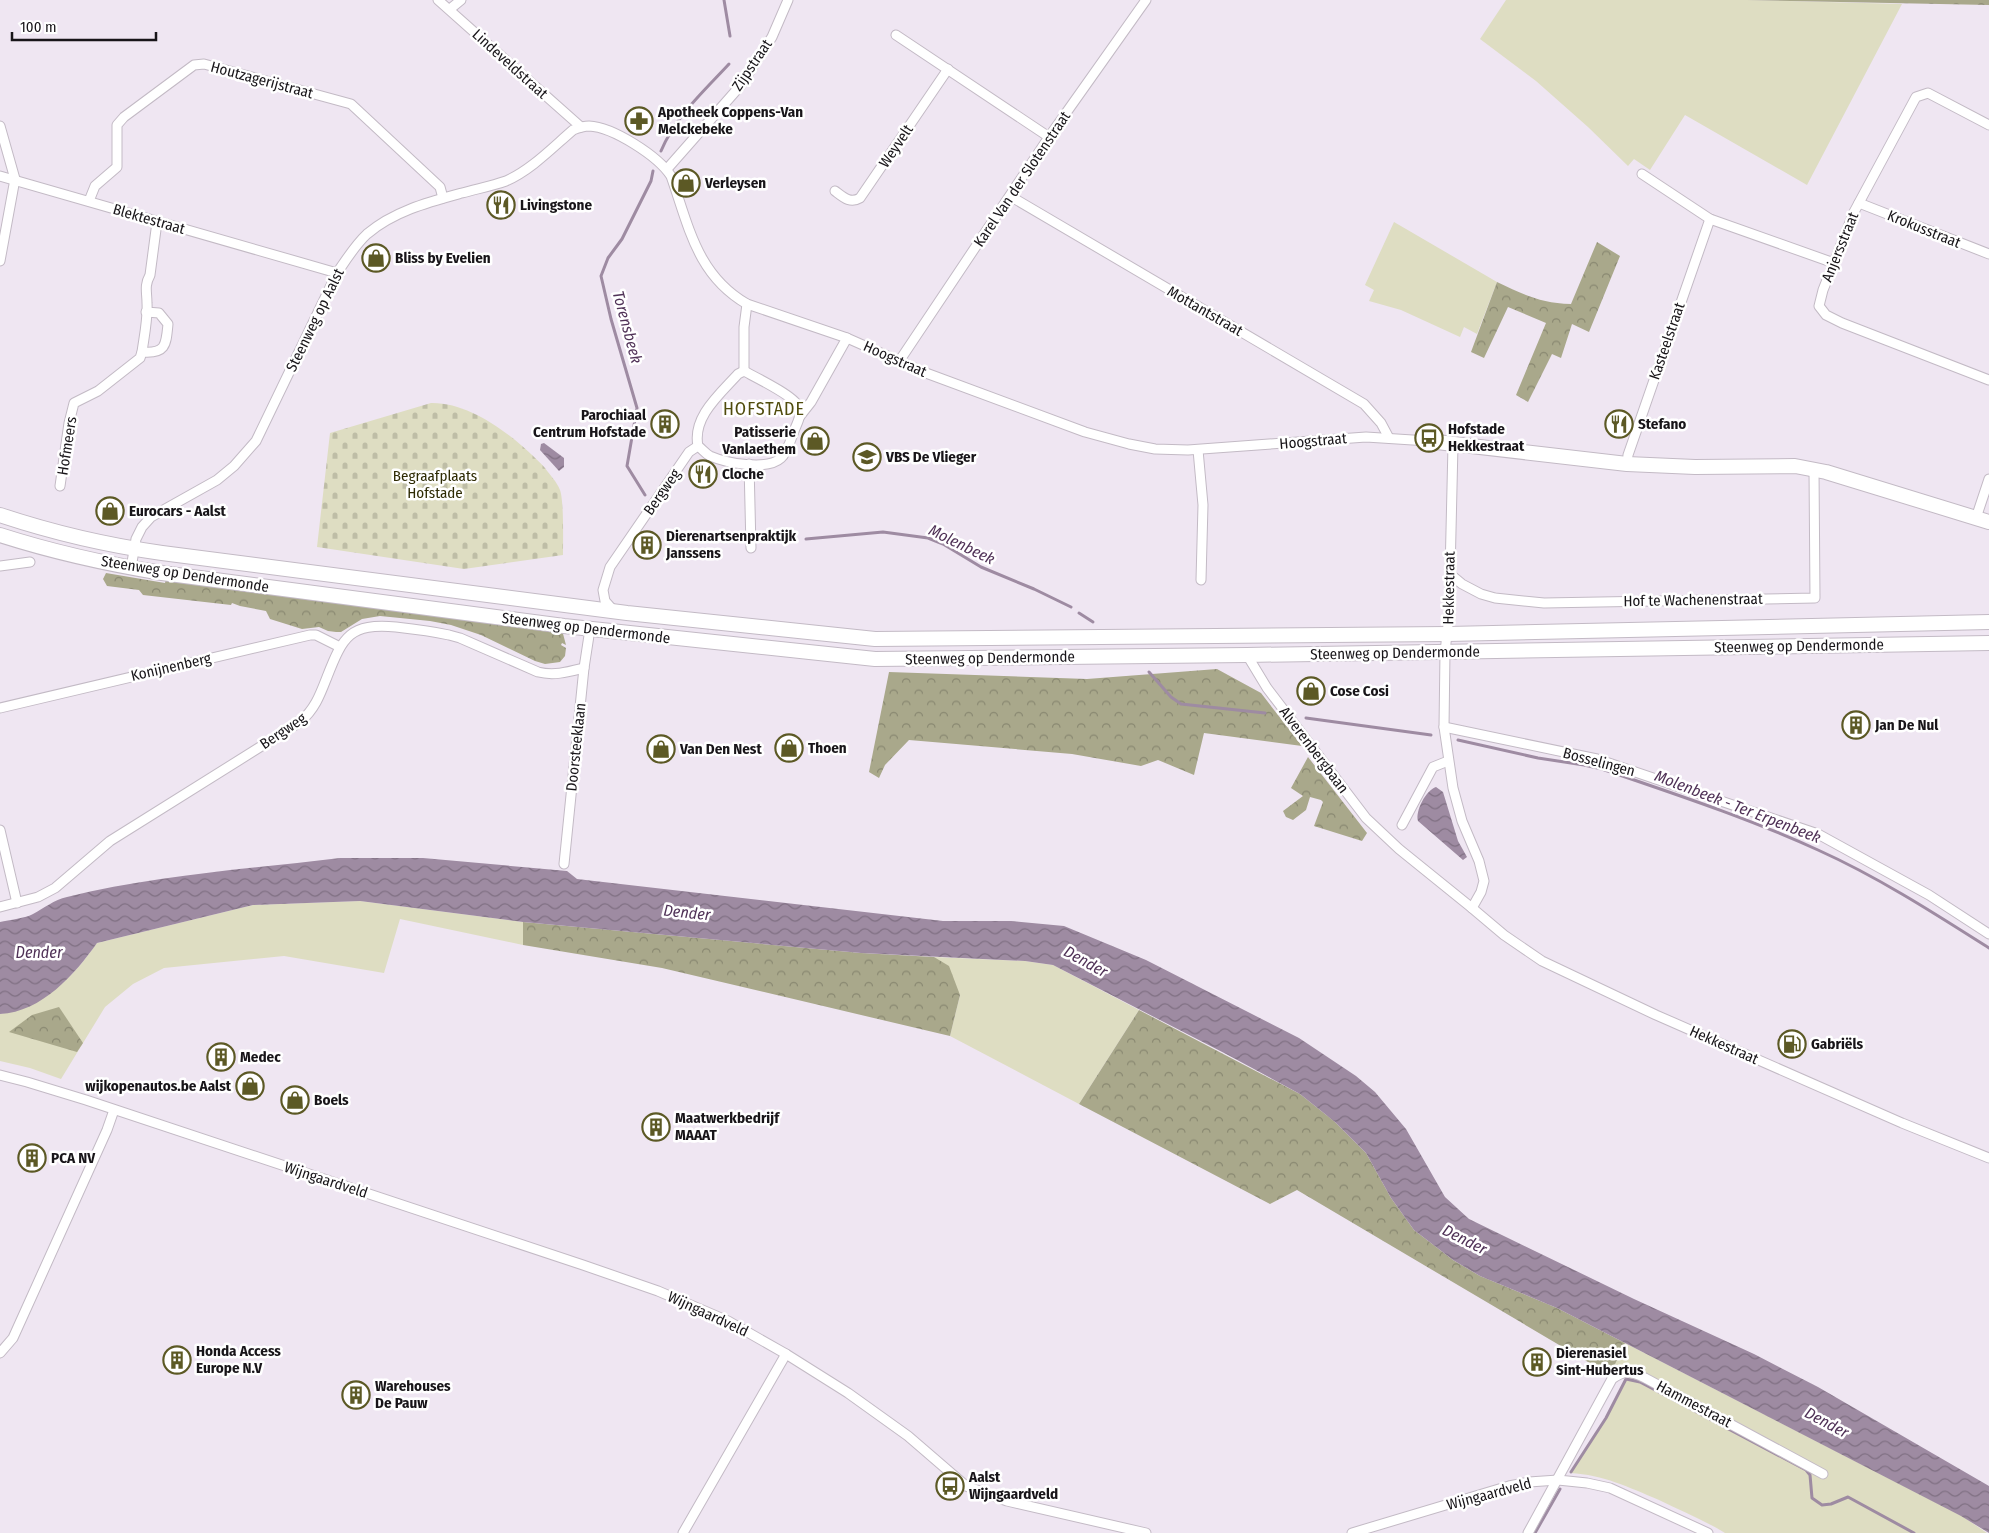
<svg xmlns="http://www.w3.org/2000/svg" width="1989" height="1533" font-family="'Fira Sans Condensed',sans-serif">
<style>
.green{fill:#deddc2}
.forest{fill:url(#forest-crowns)}
.cemetery{fill:url(#cemetery-stones)}
.water{fill:url(#water-waves)}
.lines{fill:none;stroke-linecap:round;stroke-linejoin:round}
.stream{stroke:#9e8ba2;stroke-width:3}
.street-casing{stroke:#c3bac5;stroke-width:11}
.secondary-casing{stroke:#c3bac5;stroke-width:16}
.street{stroke:#fff;stroke-width:9}
.secondary{stroke:#fff;stroke-width:14}
.labels{text-anchor:middle;stroke-width:5;stroke-linejoin:round;paint-order:stroke}
.street-label{font-size:15px;fill:#181519;stroke:#fff}
.poi-label{font-size:15px;font-weight:bold;fill:#181519;stroke:#fff;text-anchor:start}
.park-label{font-size:15px;fill:#2e2b04;stroke:#fff}
.water-label{font-size:16px;font-style:italic;fill:#503257;stroke:#fff}
.quarter-label{font-size:18px;letter-spacing:1px;fill:#504c0d;stroke:#fff}
</style>
<defs>
<pattern id="forest-crowns" width="20" height="18" patternUnits="userSpaceOnUse" patternTransform="scale(1.25)"><rect width="20" height="18" fill="#a9a88b"/><path d="M2 6a3 3 0 1 1 6 0M12 15a3 3 0 1 1 6 0" fill="none" stroke="#898871"/></pattern>
<pattern id="cemetery-stones" width="16" height="16" patternUnits="userSpaceOnUse" patternTransform="scale(1.25)"><rect width="16" height="16" fill="#deddc2"/><path d="M2 7V4a2 2 0 0 1 4 0v3zM10 15v-3a2 2 0 0 1 4 0v3z" fill="#bebda6"/></pattern>
<pattern id="water-waves" width="16" height="10" patternUnits="userSpaceOnUse" patternTransform="scale(1.25)"><rect width="16" height="10" fill="#9e8ba2"/><path d="M0 5q4-4 8 0t8 0" fill="none" stroke="#807083"/></pattern>
</defs>
<rect width="100%" height="100%" fill="#efe6f2"/>
<g class="green">
<polygon points="1506,0 1747,0 1902,4 1807,185 1685,115 1650,170 1634,159 1628,166 1588,127 1536,81 1480,39"/>
<polygon points="1394,222 1497,282 1477,334 1464,327 1460,337 1401,310 1369,301 1374,290 1365,285"/>
<path d="M360,901L523,922V945L400,919L384,973L284,956L164,968L133,984L105,1007L61,1079L30,1068L0,1061V1014C7,1013 15,1009 22,1006C59,991 74,975 97,943L253,905Z"/>
<polygon points="934,957 1025,961 1053,965 1139,1010 1079,1104 950,1036 960,995"/>
<path d="M1625,1343L1962,1516L1987,1533H1725C1704,1520 1681,1511 1659,1500C1628,1487 1604,1475 1570,1473L1606,1418L1626,1379L1610,1375Z"/>
</g>
<g class="forest">
<polygon points="1747,0 1989,0 1989,5"/>
<path d="M1597,242L1620,256L1589,332L1572,324L1561,358L1552,354L1528,402L1516,395L1546,323L1508,307L1484,358L1471,352L1497,282C1525,295 1540,303 1571,304Z"/>
<polygon points="106,573 165,583 166,579 562,630 566,645 562,643 561,645 566,648 565,656 560,662 545,664 535,661 481,635 451,625 430,621 380,616 362,619 341,632 336,632 328,631 319,627 302,629 270,619 266,611 240,606 232,603 231,605 143,595 139,590 107,586 103,579"/>
<polygon points="1217,669 1261,693 1302,746 1204,733 1194,775 1158,760 1141,766 1072,754 909,740 885,765 879,778 869,772 889,672 1087,679"/>
<polygon points="1308,757 1367,833 1362,841 1314,826 1323,802 1321,800 1310,797 1306,810 1293,820 1286,817 1283,811 1303,796 1291,788"/>
<polygon points="523,922 861,953 934,957 949,966 960,995 950,1036 662,968 523,945"/>
<polygon points="59,1007 83,1043 77,1052 9,1032 32,1015"/>
<polygon points="1139,1010 1300,1094 1335,1122 1366,1153 1391,1198 1414,1230 1453,1260 1480,1276 1557,1308 1625,1343 1610,1375 1297,1190 1270,1204 1079,1104"/>
</g>
<path class="cemetery" d="M431,403C472,402 518,439 545,468C550,475 557,482 560,490C564,501 563,541 563,555L464,569L317,547L330,433Z"/>
<g class="water">
<polygon points="544,443 564,458 564,467 559,471 540,450 541,444"/>
<path d="M1436,787L1443,792L1458,841L1467,857L1463,860L1418,821C1415,811 1426,790 1436,787Z"/>
<path d="M340,858H423L567,871L577,879L943,921H1011L1064,926L1146,960L1299,1038L1356,1076L1375,1092L1406,1129L1445,1197L1469,1219L1634,1299L1754,1354L1818,1387L1989,1486V1533L1961,1516L1557,1308L1480,1276L1453,1260L1414,1230L1391,1198L1366,1153L1335,1122L1300,1094L1228,1055L1053,965L1025,961L861,953L523,922L360,901L253,905L97,943C75,974 42,1012 0,1014V922C9,920 26,918 33,914C44,908 54,900 67,897C156,875 249,869 340,858Z"/>
</g>
<g class="lines">
<g class="stream">
<polyline points="724,0 730,36"/>
<path d="M661,151C675,117 704,91 729,64"/>
<polyline points="645,495 627,466 637,408 611,319 601,276 608,258 622,239 651,181 653,171"/>
<polyline points="806,539 883,532 928,538 943,544 981,567 1034,589 1071,607"/>
<polyline points="1079,613 1093,622"/>
<polyline points="1149,672 1171,697 1181,704 1265,713"/>
<polyline points="1306,718 1431,735"/>
<path d="M1458,740L1538,758L1584,765L1602,769C1675,794 1748,818 1818,850C1878,877 1934,913 1989,948"/>
<polyline points="1571,1472 1606,1418 1626,1379 1640,1382 1806,1470 1810,1475 1812,1498 1822,1505 1831,1504 1848,1497 1914,1533"/>
<polyline points="1535,1533 1560,1489"/>
</g>
<g class="street-casing">
<g id="street">
<polyline points="438,0 581,127"/>
<polyline points="450,9 461,0"/>
<polyline points="896,35 1049,137"/>
<polyline points="1989,125 1928,93 1916,97 1854,212 1823,290 1819,306 1826,315 1842,323 1989,380"/>
<polyline points="0,126 15,179 0,261"/>
<polyline points="667,169 741,85 772,37 788,0"/>
<polyline points="1642,174 1710,219 1834,263"/>
<polyline points="0,176 337,273"/>
<path d="M835,191C843,197 850,204 860,198L948,69"/>
<polyline points="1010,196 1364,404 1381,423 1389,438"/>
<polyline points="89,201 95,186 117,167 117,125 124,117 194,65 204,64 351,104 440,187 443,198"/>
<polyline points="1859,203 1989,254"/>
<path d="M142,352C166,354 166,345 168,324L159,313L146,312"/>
<polyline points="900,360 1049,137 1146,0"/>
<path d="M744,371C755,377 794,396 798,406C803,414 797,423 794,431C791,439 787,453 781,458C767,471 726,463 710,456C706,454 702,449 698,446C692,417 720,394 738,374Z"/>
<polyline points="744,371 744,327 747,304"/>
<polyline points="800,416 811,402 847,338"/>
<polyline points="1453,445 1449,616 1445,652 1444,727 1453,788 1462,821 1479,861 1484,881 1481,892 1472,908 1504,935 1542,961 1656,1015 1902,1123 1989,1158"/>
<polyline points="1198,450 1203,505 1201,580"/>
<polyline points="749,464 751,548"/>
<polyline points="1627,464 1628,455 1710,219"/>
<path d="M60,486L69,423L74,403L98,391L140,358L142,352C144,337 148,319 147,303C147,292 144,286 150,275L157,222"/>
<polyline points="1976,518 1989,479"/>
<polyline points="0,566 30,562"/>
<path d="M131,568L136,539L142,527L151,517L217,480L234,466L256,441L337,273C346,260 355,245 367,234C394,211 429,202 462,193C476,189 492,186 506,181C531,170 552,148 573,130C578,128 583,126 589,126C613,127 658,156 671,176C689,227 697,275 747,304L847,338L926,373L1085,432L1129,444L1155,449L1188,450L1366,437L1428,441"/>
<polyline points="1450,574 1462,584 1481,594 1495,598 1544,603 1815,598 1814,469"/>
<polyline points="613,610 605,601 603,590 610,567 689,452 698,446"/>
<polyline points="1247,655 1267,688 1366,818 1399,849 1472,908"/>
<polyline points="0,708 310,635 316,635 340,647"/>
<polyline points="1444,727 1597,759 1818,834 1929,895 1989,934"/>
<polyline points="1402,825 1433,767 1448,761"/>
<polyline points="0,830 17,903"/>
<polyline points="564,864 584,668 590,629"/>
<path d="M0,907L38,897L55,888L110,841L300,722C315,709 320,695 327,677C343,636 350,623 396,627C414,629 431,631 449,635L460,638L538,672C554,676 568,672 584,668"/>
<polyline points="0,1075 27,1082 86,1100 583,1265 658,1291 728,1321 786,1354 848,1393 908,1436 966,1486 1007,1501 1146,1533"/>
<polyline points="0,1353 13,1338 107,1130 114,1110"/>
<polyline points="683,1533 786,1354"/>
<polyline points="1352,1533 1509,1486 1529,1482 1558,1480 1587,1483 1610,1488 1708,1533"/>
<path d="M1528,1533L1612,1379C1624,1370 1631,1371 1645,1378L1823,1474"/>
</g>
</g>
<g class="secondary-casing">
<g id="secondary">
<polyline points="1428,441 1627,464 1695,467 1795,466 1826,472 1989,522"/>
<path d="M0,515C54,533 106,545 162,553L627,613L875,639L1448,634L1989,622"/>
<path d="M0,535C53,552 107,564 162,573L564,626L875,659L1247,655L1989,643"/>
</g>
</g>
<use href="#street" class="street"/>
<use href="#secondary" class="secondary"/>
</g>
<defs>
<g id="pharmacy-ring" transform="scale(1.4375)"><circle r="9.5" fill="#fff" stroke="#5c5925" stroke-width="1.5"/><path d="M-2-6h4v4h4v4h-4v4h-4v-4h-4v-4h4Z" fill="#5c5925"/></g>
<g id="shop-ring" transform="scale(1.4375)"><circle r="9.5" fill="#fff" stroke="#5c5925" stroke-width="1.5"/><path d="M-5-2.5h2.3a2.7 3.5 0 0 1 5.4 0H5L5.5 6h-11ZM-1.5-2.5h3a1.5 2.3 0 0 0-3 0Z" fill="#5c5925"/></g>
<g id="restaurant-ring" transform="scale(1.4375)"><circle r="9.5" fill="#fff" stroke="#5c5925" stroke-width="1.5"/><path d="M-5-6h1v4h1v-4h1v4h1v-4h1v5L-1.5 .5V6h-2V.5L-5-1ZM5-6V6H3V1.5H1.5Q1.5-4 5-6Z" fill="#5c5925"/></g>
<g id="building-ring" transform="scale(1.4375)"><circle r="9.5" fill="#fff" stroke="#5c5925" stroke-width="1.5"/><path d="M-4-6H4V6H1V3H-1V6H-4ZM-2.5-4.3h1.7v1.8h-1.7ZM.8-4.3h1.7v1.8H.8ZM-2.5-1h1.7V.8h-1.7ZM.8-1h1.7V.8H.8Z" fill="#5c5925"/></g>
<g id="bus-ring" transform="scale(1.4375)"><circle r="9.5" fill="#fff" stroke="#5c5925" stroke-width="1.5"/><path d="M-5-6H5V4H4V6H2V4H-2V6H-4V4H-5ZM-3.5-4V0h7V-4ZM-3.5 1.2v1.5H-2V1.2ZM2 1.2v1.5H3.5V1.2Z" fill="#5c5925"/></g>
<g id="school-ring" transform="scale(1.4375)"><circle r="9.5" fill="#fff" stroke="#5c5925" stroke-width="1.5"/><path d="M0-5L7-2L0 1L-7-2ZM-4 1L0 2.5L4 1V4Q0 6-4 4Z" fill="#5c5925"/></g>
<g id="fuel-ring" transform="scale(1.4375)"><circle r="9.5" fill="#fff" stroke="#5c5925" stroke-width="1.5"/><path d="M-5.5-6h7V0h2V4h1.3V-2.5L3-4.5l.8-.8L6-3V5H2.5V1h-1V6h-7ZM-4.2-4.7v3.2H.2V-4.7Z" fill="#5c5925"/></g>
</defs>
<g fill-rule="evenodd">
<use href="#pharmacy-ring" x="639" y="121"/>
<use href="#shop-ring" x="686" y="183"/>
<use href="#restaurant-ring" x="501" y="205"/>
<use href="#shop-ring" x="376" y="258"/>
<use href="#building-ring" x="665" y="424"/>
<use href="#restaurant-ring" x="1619" y="424"/>
<use href="#bus-ring" x="1429" y="438"/>
<use href="#shop-ring" x="815" y="441"/>
<use href="#school-ring" x="867" y="457"/>
<use href="#restaurant-ring" x="703" y="474"/>
<use href="#shop-ring" x="110" y="511"/>
<use href="#building-ring" x="647" y="545"/>
<use href="#shop-ring" x="1311" y="691"/>
<use href="#building-ring" x="1856" y="725"/>
<use href="#shop-ring" x="789" y="748"/>
<use href="#shop-ring" x="661" y="749"/>
<use href="#fuel-ring" x="1792" y="1044"/>
<use href="#building-ring" x="221" y="1057"/>
<use href="#shop-ring" x="250" y="1086"/>
<use href="#shop-ring" x="295" y="1100"/>
<use href="#building-ring" x="656" y="1127"/>
<use href="#building-ring" x="32" y="1158"/>
<use href="#building-ring" x="177" y="1360"/>
<use href="#building-ring" x="1537" y="1362"/>
<use href="#building-ring" x="356" y="1395"/>
<use href="#bus-ring" x="950" y="1486"/>
</g>
<g class="labels">
<g class="street-label">
<text transform="translate(510 64) rotate(42)" y="5">Lindeveldstraat</text>
<text transform="translate(752 65) rotate(-56)" y="5">Zijpstraat</text>
<text transform="translate(262 80) rotate(15)" y="5">Houtzagerijstraat</text>
<text transform="translate(896 146) rotate(-56)" y="5">Weyvelt</text>
<text transform="translate(1022 179) rotate(-56)" y="5">Karel Van der Slotenstraat</text>
<text transform="translate(149 219) rotate(16)" y="5">Blektestraat</text>
<text transform="translate(1924 229) rotate(22)" y="5">Krokusstraat</text>
<text transform="translate(1840 247) rotate(-68)" y="5">Anjersstraat</text>
<text transform="translate(1205 311) rotate(30)" y="5">Mottantstraat</text>
<text transform="translate(315 320) rotate(-64)" y="5">Steenweg op Aalst</text>
<text transform="translate(1667 341) rotate(-71)" y="5">Kasteelstraat</text>
<text transform="translate(895 359) rotate(24)" y="5">Hoogstraat</text>
<text transform="translate(1313 441) rotate(-5)" y="5">Hoogstraat</text>
<text transform="translate(67 446) rotate(-81)" y="5">Hofmeers</text>
<text transform="translate(662 492) rotate(-55)" y="5">Bergweg</text>
<text transform="translate(185 574) rotate(9)" y="5">Steenweg op Dendermonde</text>
<text transform="translate(1449 588) rotate(-89)" y="5">Hekkestraat</text>
<text transform="translate(1693 600) rotate(-1)" y="5">Hof te Wachenenstraat</text>
<text transform="translate(586 628) rotate(7)" y="5">Steenweg op Dendermonde</text>
<text transform="translate(1799 646) rotate(-1)" y="5">Steenweg op Dendermonde</text>
<text transform="translate(1395 653) rotate(-1)" y="5">Steenweg op Dendermonde</text>
<text transform="translate(990 658) rotate(-1)" y="5">Steenweg op Dendermonde</text>
<text transform="translate(171 667) rotate(-13)" y="5">Konijnenberg</text>
<text transform="translate(283 731) rotate(-34)" y="5">Bergweg</text>
<text transform="translate(576 747) rotate(-84)" y="5">Doorsteeklaan</text>
<text transform="translate(1314 750) rotate(53)" y="5">Alverenbergbaan</text>
<text transform="translate(1599 762) rotate(15)" y="5">Bosselingen</text>
<text transform="translate(1724 1045) rotate(24)" y="5">Hekkestraat</text>
<text transform="translate(326 1180) rotate(18)" y="5">Wijngaardveld</text>
<text transform="translate(708 1314) rotate(25)" y="5">Wijngaardveld</text>
<text transform="translate(1694 1404) rotate(28)" y="5">Hammestraat</text>
<text transform="translate(1489 1494) rotate(-15)" y="5">Wijngaardveld</text>
</g>
<g class="poi-label">
<text x="658" y="117">Apotheek Coppens-Van<tspan x="658" dy="17">Melckebeke</tspan></text>
<text x="705" y="188">Verleysen</text>
<text x="520" y="210">Livingstone</text>
<text x="395" y="263">Bliss by Evelien</text>
<text x="646" y="420" text-anchor="end">Parochiaal<tspan x="646" dy="17">Centrum Hofstade</tspan></text>
<text x="1638" y="429">Stefano</text>
<text x="1448" y="434">Hofstade<tspan x="1448" dy="17">Hekkestraat</tspan></text>
<text x="796" y="437" text-anchor="end">Patisserie<tspan x="796" dy="17">Vanlaethem</tspan></text>
<text x="886" y="462">VBS De Vlieger</text>
<text x="722" y="479">Cloche</text>
<text x="129" y="516">Eurocars - Aalst</text>
<text x="666" y="541">Dierenartsenpraktijk<tspan x="666" dy="17">Janssens</tspan></text>
<text x="1330" y="696">Cose Cosi</text>
<text x="1875" y="730">Jan De Nul</text>
<text x="808" y="753">Thoen</text>
<text x="680" y="754">Van Den Nest</text>
<text x="1811" y="1049">Gabriëls</text>
<text x="240" y="1062">Medec</text>
<text x="231" y="1091" text-anchor="end">wijkopenautos.be Aalst</text>
<text x="314" y="1105">Boels</text>
<text x="675" y="1123">Maatwerkbedrijf<tspan x="675" dy="17">MAAAT</tspan></text>
<text x="51" y="1163">PCA NV</text>
<text x="196" y="1356">Honda Access<tspan x="196" dy="17">Europe N.V</tspan></text>
<text x="1556" y="1358">Dierenasiel<tspan x="1556" dy="17">Sint-Hubertus</tspan></text>
<text x="375" y="1391">Warehouses<tspan x="375" dy="17">De Pauw</tspan></text>
<text x="969" y="1482">Aalst<tspan x="969" dy="17">Wijngaardveld</tspan></text>
</g>
<g class="park-label">
<text x="435" y="481">Begraafplaats<tspan x="435" dy="17">Hofstade</tspan></text>
</g>
<g class="water-label">
<text transform="translate(628 327) rotate(75)" y="6">Torensbeek</text>
<text transform="translate(962 544) rotate(26)" y="6">Molenbeek</text>
<text transform="translate(1738 806) rotate(21)" y="6">Molenbeek - Ter Erpenbeek</text>
<text transform="translate(687 912) rotate(6)" y="6">Dender</text>
<text x="39" y="958">Dender</text>
<text transform="translate(1086 961) rotate(29)" y="6">Dender</text>
<text transform="translate(1465 1239) rotate(27)" y="6">Dender</text>
<text transform="translate(1827 1422) rotate(28)" y="6">Dender</text>
</g>
<g class="quarter-label">
<text x="764" y="415">HOFSTADE</text>
</g>
</g>
<path d="M12 32v8h144v-8" fill="none" stroke="#181519" stroke-width="2.5"/>
<text x="20" y="32" font-size="15" fill="#181519" stroke="#ffffff" stroke-width="4" paint-order="stroke">100 m</text>
</svg>
